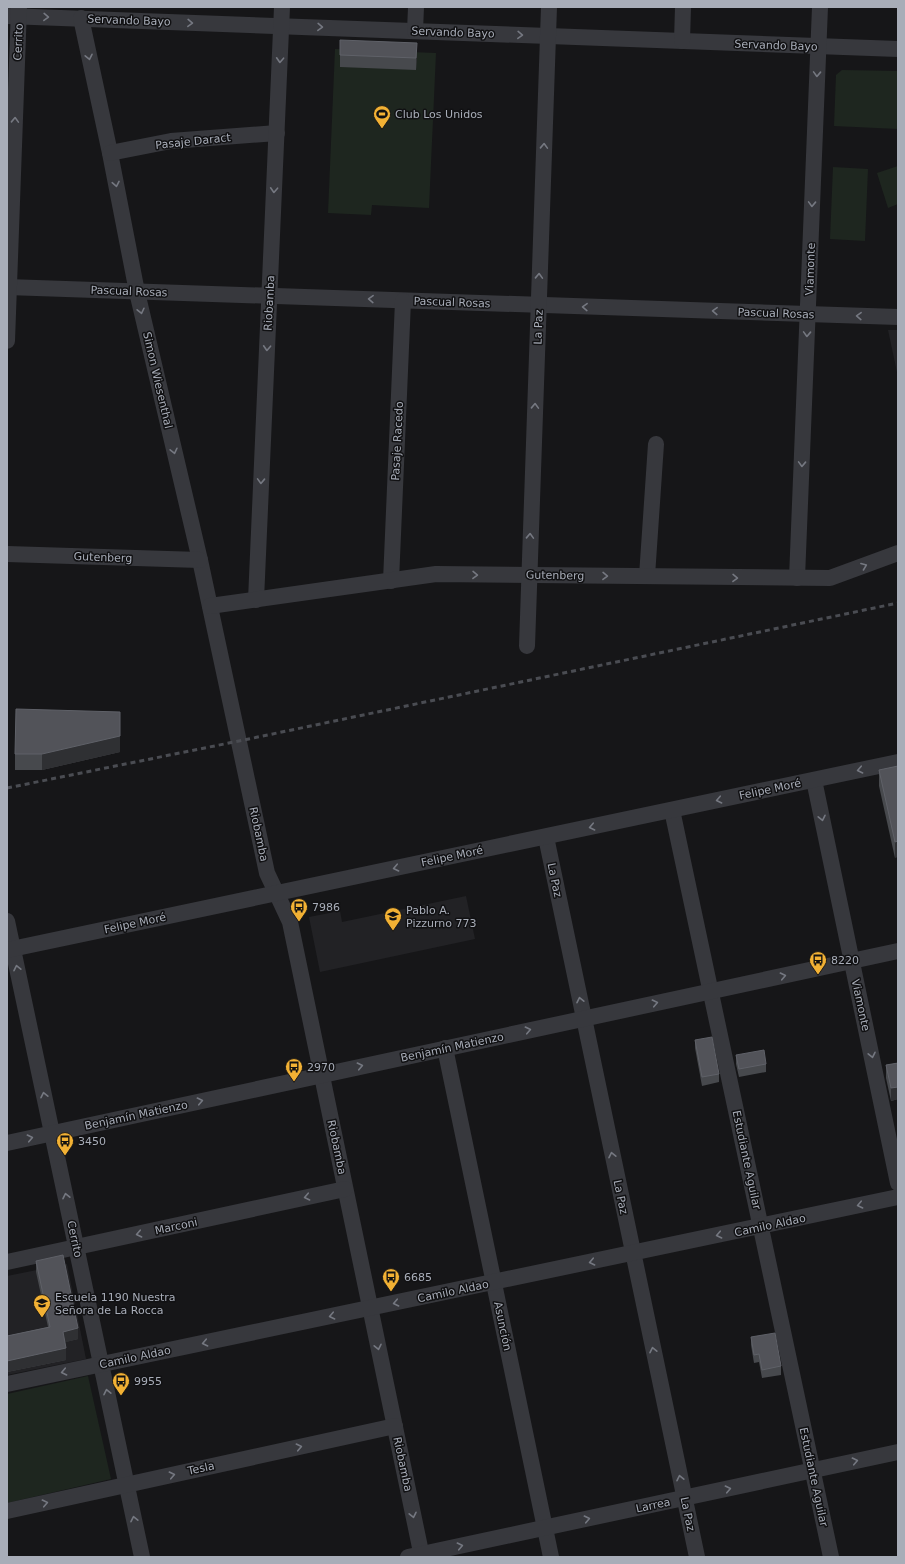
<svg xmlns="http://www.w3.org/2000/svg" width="905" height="1564" font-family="'DejaVu Sans',sans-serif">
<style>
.built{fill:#222225}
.green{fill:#1e261f}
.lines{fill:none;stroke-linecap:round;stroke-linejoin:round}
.minor{stroke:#37383d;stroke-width:16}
.rail{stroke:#4a4c52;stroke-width:3;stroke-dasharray:5 4;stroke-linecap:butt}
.wall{fill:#47494d}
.shaded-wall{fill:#2f3033}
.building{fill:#525359;stroke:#5f6168}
.oneway{stroke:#757881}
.labels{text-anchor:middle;stroke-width:3;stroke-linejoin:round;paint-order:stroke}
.street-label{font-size:11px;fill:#a8adb8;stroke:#111113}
.poi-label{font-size:11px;fill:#a8adb8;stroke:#111113;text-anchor:start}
</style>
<rect width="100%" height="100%" fill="#161618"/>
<g class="built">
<polygon points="888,330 898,330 898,377"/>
<polygon points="466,896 475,939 320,972 309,917 340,911 342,922"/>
<polygon points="67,1264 86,1359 7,1375 7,1276"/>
</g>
<g class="green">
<polygon points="335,49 436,53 429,208 372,205 371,215 328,213"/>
<polygon points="842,70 898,71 898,129 834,126 836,75"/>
<polygon points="898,166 898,204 888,208 877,173"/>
<polygon points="833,167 868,169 865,241 830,239"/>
<polygon points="88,1376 111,1479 7,1503 7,1394"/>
</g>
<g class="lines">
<g class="minor">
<polyline points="7,16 898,49"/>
<polyline points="81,18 110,153 137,292 200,560 267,873 290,922 422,1557"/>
<polyline points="415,31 416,7"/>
<polyline points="682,41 683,7"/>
<polyline points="110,153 171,141 277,133"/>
<polyline points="7,287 898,317"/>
<polyline points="7,341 19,7"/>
<polyline points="7,554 200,560"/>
<polyline points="647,576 656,444"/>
<polyline points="797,578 820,7"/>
<polyline points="391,581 403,301"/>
<polyline points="256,600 282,7"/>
<polyline points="210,606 436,574 830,578 898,553"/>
<polyline points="527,646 549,7"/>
<polyline points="814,780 898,1183"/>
<polyline points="672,810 831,1557"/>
<polyline points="546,837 697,1557"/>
<polyline points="7,921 142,1557"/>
<polyline points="7,950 898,762"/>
<polyline points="445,1048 551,1557"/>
<polyline points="7,1143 898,951"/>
<polyline points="7,1262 345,1189"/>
<polyline points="7,1384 898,1197"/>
<polyline points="7,1511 395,1426"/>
<polyline points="408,1557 898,1452"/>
</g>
<polyline class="rail" points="7,788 239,741 898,603"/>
</g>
<g class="wall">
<polygon points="340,55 417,55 416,70 340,67"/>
<polygon points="120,752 42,770 15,770 15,754"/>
<polygon points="898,766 895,858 879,786 879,770"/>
<polygon points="695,1040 719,1074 719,1082 702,1086 695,1048"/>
<polygon points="736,1055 766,1064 766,1072 739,1077 736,1064"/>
<polygon points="898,1063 898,1099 891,1101 886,1078 886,1065"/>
<polygon points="36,1261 78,1339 65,1342 66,1360 7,1372 7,1336 48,1327 36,1272"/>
<polygon points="751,1337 781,1366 781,1375 762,1378 759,1362 754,1363 751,1345"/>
</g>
<g class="shaded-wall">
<polygon points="417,43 417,55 416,70 416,58"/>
<polygon points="120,712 120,752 42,770 42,754"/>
<polygon points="898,841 898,857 895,858 895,842"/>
<polygon points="898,1087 898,1099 891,1101 891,1088"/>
<polygon points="78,1328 78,1339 63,1343 63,1332"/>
<polygon points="66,1348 66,1360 7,1372 7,1361"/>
</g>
<g class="building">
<polygon points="340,40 417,43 416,58 340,55"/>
<polygon points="16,709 120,712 120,736 42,754 15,754"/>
<polygon points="898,766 898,841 895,842 879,770"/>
<polygon points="712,1037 719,1074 702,1077 695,1040"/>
<polygon points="764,1050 766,1064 739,1069 736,1055"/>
<polygon points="898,1063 898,1087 891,1088 886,1065"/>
<polygon points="63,1255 78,1328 63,1332 66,1348 7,1361 7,1336 50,1327 36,1261"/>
<polygon points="775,1333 781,1366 762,1370 759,1354 754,1355 751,1337"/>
</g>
<defs><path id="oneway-chevron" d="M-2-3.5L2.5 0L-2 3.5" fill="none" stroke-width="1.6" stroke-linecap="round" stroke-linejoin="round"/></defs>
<g class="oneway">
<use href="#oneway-chevron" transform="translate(46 17) rotate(2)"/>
<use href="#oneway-chevron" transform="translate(190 23) rotate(2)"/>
<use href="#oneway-chevron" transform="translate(320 27) rotate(2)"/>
<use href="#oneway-chevron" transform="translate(520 35) rotate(2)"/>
<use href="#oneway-chevron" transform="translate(89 57) rotate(78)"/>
<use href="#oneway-chevron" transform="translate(280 60) rotate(93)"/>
<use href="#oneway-chevron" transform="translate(817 74) rotate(92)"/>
<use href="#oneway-chevron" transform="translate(15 120) rotate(-88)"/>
<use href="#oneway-chevron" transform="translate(544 146) rotate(-88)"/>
<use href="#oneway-chevron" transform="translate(116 184) rotate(79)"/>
<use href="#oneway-chevron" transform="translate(274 190) rotate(93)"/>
<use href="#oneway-chevron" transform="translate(812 204) rotate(92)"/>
<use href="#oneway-chevron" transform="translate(539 276) rotate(-88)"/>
<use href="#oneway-chevron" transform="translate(371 299) rotate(-178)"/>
<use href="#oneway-chevron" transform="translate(585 307) rotate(-178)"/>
<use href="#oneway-chevron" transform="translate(141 311) rotate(77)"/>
<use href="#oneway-chevron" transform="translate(715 311) rotate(-178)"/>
<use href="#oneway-chevron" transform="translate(859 316) rotate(-178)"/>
<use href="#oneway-chevron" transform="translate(807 334) rotate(92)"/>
<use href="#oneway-chevron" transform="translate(267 348) rotate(93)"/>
<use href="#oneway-chevron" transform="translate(535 406) rotate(-88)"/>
<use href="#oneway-chevron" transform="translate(174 451) rotate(77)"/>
<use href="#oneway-chevron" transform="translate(802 464) rotate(92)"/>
<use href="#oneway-chevron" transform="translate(261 481) rotate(92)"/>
<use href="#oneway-chevron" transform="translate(530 536) rotate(-88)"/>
<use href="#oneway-chevron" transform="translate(864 566) rotate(-21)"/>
<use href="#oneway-chevron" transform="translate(475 575) rotate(1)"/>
<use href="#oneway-chevron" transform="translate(605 576) rotate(1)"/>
<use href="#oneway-chevron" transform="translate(735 578) rotate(1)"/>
<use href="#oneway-chevron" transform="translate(860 770) rotate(168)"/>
<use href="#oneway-chevron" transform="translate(719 800) rotate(168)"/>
<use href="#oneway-chevron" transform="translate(822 818) rotate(78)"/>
<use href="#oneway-chevron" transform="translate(592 827) rotate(168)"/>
<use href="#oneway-chevron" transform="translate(396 868) rotate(168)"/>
<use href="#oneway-chevron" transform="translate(17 968) rotate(-102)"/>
<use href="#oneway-chevron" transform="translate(783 976) rotate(-12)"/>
<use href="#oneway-chevron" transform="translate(580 1000) rotate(-102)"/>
<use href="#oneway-chevron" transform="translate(655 1003) rotate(-12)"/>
<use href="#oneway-chevron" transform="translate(528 1030) rotate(-12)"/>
<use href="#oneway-chevron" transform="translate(872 1055) rotate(78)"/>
<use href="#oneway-chevron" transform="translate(360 1066) rotate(-12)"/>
<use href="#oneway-chevron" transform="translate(44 1095) rotate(-102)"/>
<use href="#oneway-chevron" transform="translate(200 1101) rotate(-12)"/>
<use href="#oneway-chevron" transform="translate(30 1138) rotate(-12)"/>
<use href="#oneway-chevron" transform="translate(612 1155) rotate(-102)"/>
<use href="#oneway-chevron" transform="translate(66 1196) rotate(-102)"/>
<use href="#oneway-chevron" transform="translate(307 1197) rotate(168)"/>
<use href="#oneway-chevron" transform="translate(860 1205) rotate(168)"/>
<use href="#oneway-chevron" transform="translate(139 1234) rotate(168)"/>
<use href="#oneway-chevron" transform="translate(719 1235) rotate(168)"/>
<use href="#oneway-chevron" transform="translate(592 1262) rotate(168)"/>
<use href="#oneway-chevron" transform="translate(396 1303) rotate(168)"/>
<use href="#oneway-chevron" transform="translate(332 1316) rotate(168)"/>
<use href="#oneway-chevron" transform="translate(205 1343) rotate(168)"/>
<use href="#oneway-chevron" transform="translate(378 1347) rotate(78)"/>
<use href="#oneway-chevron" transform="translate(653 1350) rotate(-102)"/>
<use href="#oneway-chevron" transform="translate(64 1372) rotate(168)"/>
<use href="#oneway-chevron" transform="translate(107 1392) rotate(-102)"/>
<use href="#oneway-chevron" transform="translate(299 1447) rotate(-12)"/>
<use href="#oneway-chevron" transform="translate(855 1461) rotate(-12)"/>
<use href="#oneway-chevron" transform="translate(172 1475) rotate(-12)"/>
<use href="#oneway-chevron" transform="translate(680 1478) rotate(-102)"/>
<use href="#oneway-chevron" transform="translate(728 1489) rotate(-12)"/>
<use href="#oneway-chevron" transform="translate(45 1503) rotate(-12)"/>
<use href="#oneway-chevron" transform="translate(413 1515) rotate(78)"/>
<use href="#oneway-chevron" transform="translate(134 1519) rotate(-102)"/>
<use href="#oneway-chevron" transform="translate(587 1519) rotate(-12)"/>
<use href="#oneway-chevron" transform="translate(460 1546) rotate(-12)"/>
</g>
<defs>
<g id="stadium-pin" transform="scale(0.9)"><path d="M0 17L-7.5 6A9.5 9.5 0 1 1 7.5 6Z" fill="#f2b134" stroke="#111113"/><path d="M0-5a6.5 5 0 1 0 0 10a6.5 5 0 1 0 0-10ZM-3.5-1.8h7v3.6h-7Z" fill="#111"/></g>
<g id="bus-pin" transform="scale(0.9)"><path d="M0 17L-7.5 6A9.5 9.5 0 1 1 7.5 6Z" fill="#f2b134" stroke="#111113"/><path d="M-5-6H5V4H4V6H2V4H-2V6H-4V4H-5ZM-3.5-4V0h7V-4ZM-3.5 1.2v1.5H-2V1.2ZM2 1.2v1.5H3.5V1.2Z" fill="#111"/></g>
<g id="school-pin" transform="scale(0.9)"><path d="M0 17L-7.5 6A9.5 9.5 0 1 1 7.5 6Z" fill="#f2b134" stroke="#111113"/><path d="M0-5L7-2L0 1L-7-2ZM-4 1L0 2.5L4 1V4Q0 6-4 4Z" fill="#111"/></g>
</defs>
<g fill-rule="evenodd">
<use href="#stadium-pin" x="382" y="114"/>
<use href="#bus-pin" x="299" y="907"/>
<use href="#school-pin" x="393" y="916"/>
<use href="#bus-pin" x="818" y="960"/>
<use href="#bus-pin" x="294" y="1067"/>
<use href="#bus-pin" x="65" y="1141"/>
<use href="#bus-pin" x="391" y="1277"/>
<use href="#school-pin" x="42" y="1303"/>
<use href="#bus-pin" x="121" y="1381"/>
</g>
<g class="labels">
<g class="street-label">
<text transform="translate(129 20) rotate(2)" y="4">Servando Bayo</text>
<text transform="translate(453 32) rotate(2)" y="4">Servando Bayo</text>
<text transform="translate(18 42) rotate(-88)" y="4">Cerrito</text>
<text transform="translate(776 45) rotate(2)" y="4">Servando Bayo</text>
<text transform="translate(193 141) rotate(-6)" y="4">Pasaje Daract</text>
<text transform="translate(810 269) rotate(-88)" y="4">Viamonte</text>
<text transform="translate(129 291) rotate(2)" y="4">Pascual Rosas</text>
<text transform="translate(452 302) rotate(2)" y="4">Pascual Rosas</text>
<text transform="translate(269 303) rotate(-87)" y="4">Riobamba</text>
<text transform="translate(776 313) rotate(2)" y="4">Pascual Rosas</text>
<text transform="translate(538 327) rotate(-88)" y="4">La Paz</text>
<text transform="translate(158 380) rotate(77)" y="4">Simon Wiesenthal</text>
<text transform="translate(397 441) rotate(-87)" y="4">Pasaje Racedo</text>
<text transform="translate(103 557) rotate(2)" y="4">Gutenberg</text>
<text transform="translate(555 575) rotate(1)" y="4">Gutenberg</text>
<text transform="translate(770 789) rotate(-12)" y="4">Felipe Moré</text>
<text transform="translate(259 834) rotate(78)" y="4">Riobamba</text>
<text transform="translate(452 856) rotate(-12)" y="4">Felipe Moré</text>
<text transform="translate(555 880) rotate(78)" y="4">La Paz</text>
<text transform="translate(135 923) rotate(-12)" y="4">Felipe Moré</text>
<text transform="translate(861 1005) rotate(78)" y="4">Viamonte</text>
<text transform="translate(452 1047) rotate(-12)" y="4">Benjamín Matienzo</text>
<text transform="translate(136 1115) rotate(-12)" y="4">Benjamín Matienzo</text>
<text transform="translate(337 1147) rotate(78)" y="4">Riobamba</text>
<text transform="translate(747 1160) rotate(78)" y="4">Estudiante Aguilar</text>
<text transform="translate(621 1197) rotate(78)" y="4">La Paz</text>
<text transform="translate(770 1225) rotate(-12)" y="4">Camilo Aldao</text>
<text transform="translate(176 1226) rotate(-12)" y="4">Marconi</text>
<text transform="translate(75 1239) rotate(78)" y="4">Cerrito</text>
<text transform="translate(453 1291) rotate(-12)" y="4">Camilo Aldao</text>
<text transform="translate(503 1326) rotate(78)" y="4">Asunción</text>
<text transform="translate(135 1357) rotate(-12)" y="4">Camilo Aldao</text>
<text transform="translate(403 1464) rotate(78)" y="4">Riobamba</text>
<text transform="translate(201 1468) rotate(-12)" y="4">Tesla</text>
<text transform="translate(814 1477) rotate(78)" y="4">Estudiante Aguilar</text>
<text transform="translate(653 1505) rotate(-12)" y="4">Larrea</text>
<text transform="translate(688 1514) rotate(78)" y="4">La Paz</text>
</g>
<g class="poi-label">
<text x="395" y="118">Club Los Unidos</text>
<text x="312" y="911">7986</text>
<text x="406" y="914">Pablo A.<tspan x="406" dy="13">Pizzurno 773</tspan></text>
<text x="831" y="964">8220</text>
<text x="307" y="1071">2970</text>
<text x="78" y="1145">3450</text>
<text x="404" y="1281">6685</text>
<text x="55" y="1301">Escuela 1190 Nuestra<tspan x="55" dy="13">Señora de La Rocca</tspan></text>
<text x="134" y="1385">9955</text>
</g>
</g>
<rect width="905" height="1564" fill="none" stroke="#a8adb8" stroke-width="16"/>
</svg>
